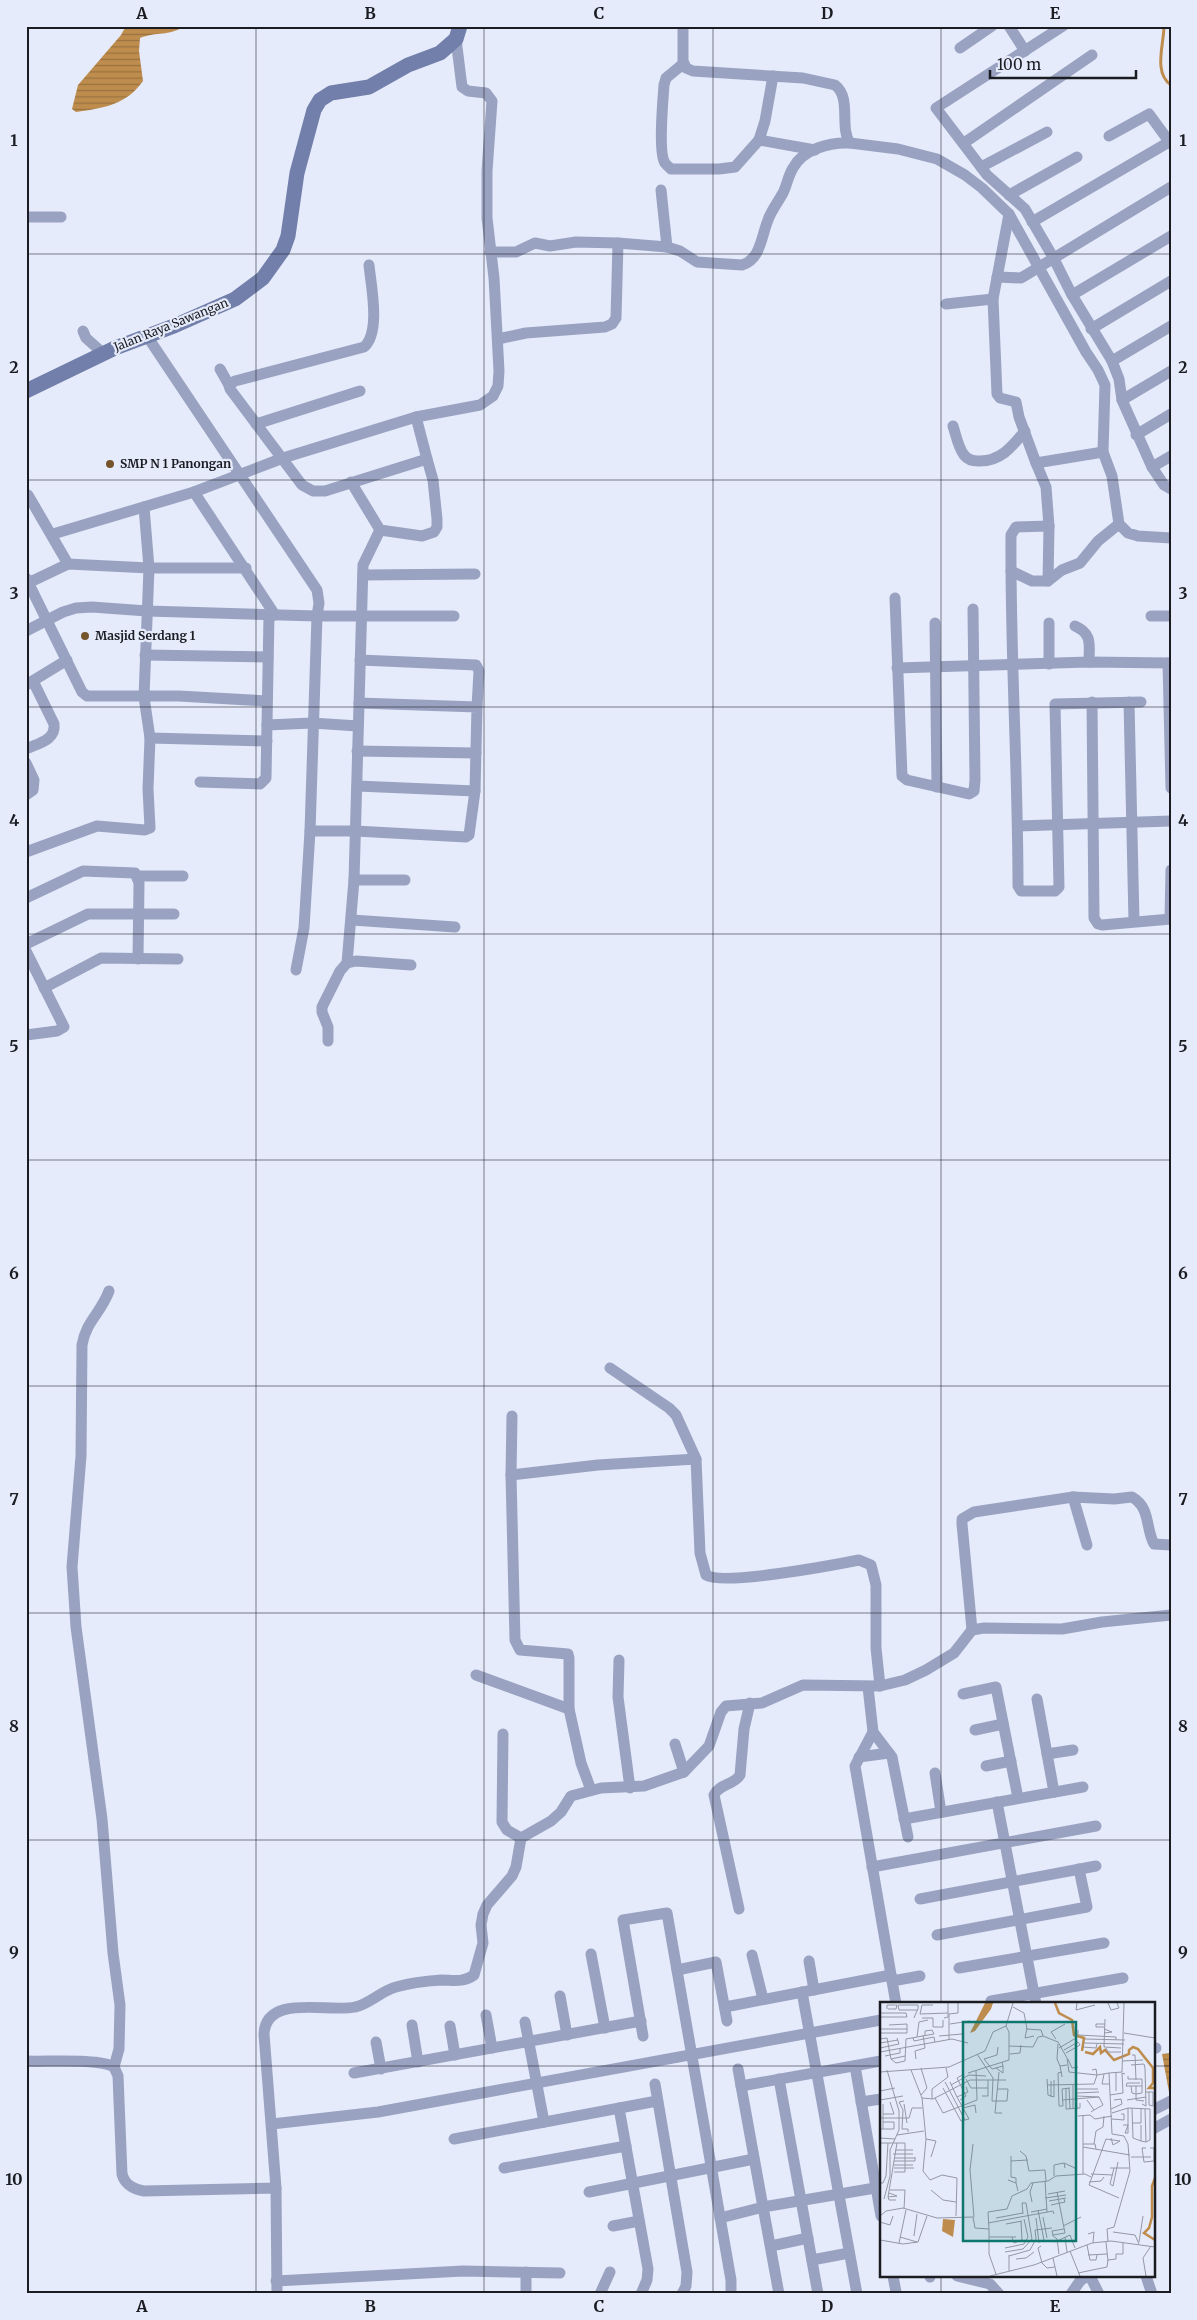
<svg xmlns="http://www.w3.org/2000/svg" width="1197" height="2320" font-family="Merriweather,serif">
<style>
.water{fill:url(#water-rules)}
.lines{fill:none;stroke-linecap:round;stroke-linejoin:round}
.stream{stroke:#be8c4c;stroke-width:3}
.street{stroke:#99a3c1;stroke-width:11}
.secondary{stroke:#727fab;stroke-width:15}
.grid{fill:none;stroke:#1a1c22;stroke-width:1;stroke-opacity:0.55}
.poi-dot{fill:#75542b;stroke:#e6ebfb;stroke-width:2}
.labels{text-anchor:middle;stroke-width:4.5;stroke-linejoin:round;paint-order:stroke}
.street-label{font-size:12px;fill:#1a1c22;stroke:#e6ebfb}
.poi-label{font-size:12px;font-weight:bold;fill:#1a1c22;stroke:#e6ebfb;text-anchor:start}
.inset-river{fill:none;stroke:#be8c4c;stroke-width:2.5}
.inset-road{fill:none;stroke:#9498a4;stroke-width:1}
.view{fill:#0f766e;fill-opacity:0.15;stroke:#0f766e;stroke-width:2.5}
.inset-edge{fill:none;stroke:#1a1c22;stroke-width:2.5}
.neatline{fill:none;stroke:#1a1c22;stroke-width:2}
.grid-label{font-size:16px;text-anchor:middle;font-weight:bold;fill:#1a1c22}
</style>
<defs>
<pattern id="water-rules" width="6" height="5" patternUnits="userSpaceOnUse" patternTransform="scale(1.25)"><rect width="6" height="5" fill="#be8c4c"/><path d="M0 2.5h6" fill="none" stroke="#9a723f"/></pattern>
</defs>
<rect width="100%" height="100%" fill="#e6ebfb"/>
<g class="water">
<path d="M126,26H185C167,37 158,31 140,38L139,51L143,81C126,105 104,108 76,112L72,109L78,85L121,35Z"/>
<polygon points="1171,2053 1171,2091 1169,2092 1162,2054"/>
</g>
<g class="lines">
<path class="stream" d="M1164,26C1164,44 1153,73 1171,85"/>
<g class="street">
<path d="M683,26V61L686,68L693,71L803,78L835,85C852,98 839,127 850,143L898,149L937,159L965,175L982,188L1009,214L1086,352L1098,370L1105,385L1103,452L1112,476L1119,524L1128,533L1138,536L1171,538"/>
<polyline points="1009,26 1025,51"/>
<polyline points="1063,26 936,108 987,175 1025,209 1053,257 1072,295 1112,361 1119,379 1122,400 1152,467 1164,485 1171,489"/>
<polyline points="960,48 992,26"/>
<path d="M683,64L666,78L664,85C663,99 658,153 665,163C665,164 670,168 671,169H719L735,167L759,140"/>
<polyline points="773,76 765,121 759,140 815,150"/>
<polyline points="1109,136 1149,114 1171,144"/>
<polyline points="964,143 1092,55"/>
<polyline points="981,167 1047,132"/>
<polyline points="661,190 667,247"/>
<polyline points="1009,195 1077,157"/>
<polyline points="1009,214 993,299 997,394 1000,398 1016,402 1019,417 1036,463"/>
<polyline points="26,217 61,217"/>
<polyline points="1032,222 1169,142"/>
<path d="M490,252H516L535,243L550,246L576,242L618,243L667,247L680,251L697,262L742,265C761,259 761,237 768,220C771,211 778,202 783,193C787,185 788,176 793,168C803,149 830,142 850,143"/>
<path d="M369,265C371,286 381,332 364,347L235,381L229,385L230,389L302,485L313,491H325L427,459L416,417"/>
<polyline points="997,277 1021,278 1031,272 1171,187"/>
<polyline points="1072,295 1171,236"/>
<polyline points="946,304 993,299"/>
<polyline points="1091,329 1171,281"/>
<polyline points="83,331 86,338 104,354"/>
<polyline points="147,336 317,590 319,603 317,616 310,831 355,831 466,837 469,835 475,791 477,707 359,703"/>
<polyline points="498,339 526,333 605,327 612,324 616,318 618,243"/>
<polyline points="1112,361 1171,326"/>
<polyline points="220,369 229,385"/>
<polyline points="1122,400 1171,371"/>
<polyline points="256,424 360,391"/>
<path d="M953,426C956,435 958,447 964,455C968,460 972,461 978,461C1000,462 1012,447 1025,431"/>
<polyline points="1136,435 1171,414"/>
<polyline points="1152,467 1171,456"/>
<polyline points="351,482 380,530 422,536 434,532 437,527 437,519 433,480 427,459"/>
<polyline points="194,492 275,615"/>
<polyline points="28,495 68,564"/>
<path d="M1049,526L1016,527L1011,535C1010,652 1018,769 1018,886L1021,891H1055L1059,887L1055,704L1141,702"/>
<polyline points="380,530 363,565 354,880 347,963 356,961 411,965"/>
<polyline points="53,534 194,492 283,458 416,417 480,405 493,396 498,386 499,371 494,278 487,218 487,171 492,101 486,93 468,91 462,87 456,39"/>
<polyline points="1011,571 1032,581 1048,581 1062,570 1080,563 1098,541 1119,524"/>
<polyline points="363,575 475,574"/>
<polyline points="26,578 82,692 87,696 179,696 267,701"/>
<polyline points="1048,581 1049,526 1046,487 1036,463 1103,452"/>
<polyline points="26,584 68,564 149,568 246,568"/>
<polyline points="895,598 902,776 907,780 969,794 974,791 975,780 973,609"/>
<polyline points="1151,616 1171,616"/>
<polyline points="935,623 937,787"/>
<path d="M1075,626C1093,634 1089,645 1089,662"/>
<polyline points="26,631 63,612 76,608 92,607 147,611 317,616 454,616"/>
<polyline points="145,655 268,657"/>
<polyline points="360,660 476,665 479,671 477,707"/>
<polyline points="1168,663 1171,788"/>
<polyline points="1049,664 1049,623"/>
<polyline points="897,668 1089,662 1171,663"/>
<polyline points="26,685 67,660"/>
<polyline points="1092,702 1094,918 1098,924 1102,925 1171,919"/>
<polyline points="1129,702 1134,921"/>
<polyline points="267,725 312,723 358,726"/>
<polyline points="150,738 267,741"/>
<path d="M26,749C39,743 56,740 54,724L33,681"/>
<polyline points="357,751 476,753"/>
<polyline points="26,763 34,780 33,790 26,795"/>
<polyline points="200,782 260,784 266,778 269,615"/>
<polyline points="357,786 475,791"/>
<polyline points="1018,826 1171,821"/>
<polyline points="26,852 97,826 145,830 150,828 148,789 150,738 144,697 149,568 144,507"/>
<polyline points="137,876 183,876"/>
<polyline points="354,880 405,880"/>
<polyline points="26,898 83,871 135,873 139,883 138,959"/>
<polyline points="1170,919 1171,870"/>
<polyline points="352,920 455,927"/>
<polyline points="26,944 88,914 174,914"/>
<polyline points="26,951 64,1027 57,1031 26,1035"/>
<polyline points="296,970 304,928 310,831"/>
<polyline points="44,988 101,958 178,959"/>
<polyline points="328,1041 328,1027 322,1012 322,1007 340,971 347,963"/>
<path d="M109,1291C101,1313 86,1321 82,1345L81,1456L72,1567L76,1627L102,1819L113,1953L120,2005L119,2049L114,2067"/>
<path d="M610,1368L669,1408L676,1415L696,1459L700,1553L706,1575C722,1586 834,1565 859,1560L871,1565L876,1585V1648L880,1686"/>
<polyline points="512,1416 511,1475 515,1640 520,1650 568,1654 569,1658 569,1709"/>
<polyline points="511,1475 598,1465 696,1459"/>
<path d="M1073,1497L1114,1499L1132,1497C1151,1508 1145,1527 1154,1544L1171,1545"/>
<polyline points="972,1630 962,1524 962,1519 974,1512 1073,1497 1087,1545"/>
<polyline points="619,1660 618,1697 630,1788"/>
<polyline points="476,1675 569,1709 581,1763 591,1790"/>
<polyline points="868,1687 873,1732 892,1757 908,1837"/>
<polyline points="963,1694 996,1687 1018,1798"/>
<polyline points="1037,1699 1054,1792"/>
<polyline points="975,1730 1003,1724"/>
<polyline points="873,1732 855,1766 896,2004"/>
<polyline points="503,1734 502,1822 507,1830 521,1838"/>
<polyline points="675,1744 684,1772"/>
<polyline points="1047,1754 1073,1750"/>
<polyline points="859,1757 889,1753"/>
<polyline points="986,1766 1011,1761"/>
<polyline points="935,1773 941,1812"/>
<polyline points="997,1802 1036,2004"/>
<polyline points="904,1819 1083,1787"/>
<polyline points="872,1867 1096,1826"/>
<polyline points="920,1899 1096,1866"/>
<path d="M739,1909L714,1795C719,1784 734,1785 740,1775L744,1729L750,1703"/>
<polyline points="937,1935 1087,1907 1079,1869"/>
<polyline points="591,1954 605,2028"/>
<polyline points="752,1955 763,1999"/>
<polyline points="809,1961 814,1990"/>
<polyline points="959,1968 1104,1943"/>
<polyline points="677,1970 716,1962 727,2021"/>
<polyline points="892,1981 920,1976"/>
<polyline points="802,1992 857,2294"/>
<polyline points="560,1996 567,2035"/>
<polyline points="991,2001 1123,1978"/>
<polyline points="725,2007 891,1975"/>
<polyline points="486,2015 492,2048"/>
<polyline points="525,2022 544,2122"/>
<polyline points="412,2025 418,2062"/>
<polyline points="450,2026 455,2055"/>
<polyline points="643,2036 623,1920 667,1913 731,2280 731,2294"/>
<polyline points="376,2042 381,2069"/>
<polyline points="1153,2048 1156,2048"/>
<path d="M26,2061C46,2062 99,2058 114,2067L118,2076L122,2174C125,2185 133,2189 144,2191L276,2188L277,2294"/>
<polyline points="855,2066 881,2216"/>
<polyline points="354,2073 641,2021"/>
<polyline points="779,2079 818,2294"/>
<polyline points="655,2084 687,2272 686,2286 682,2294"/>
<polyline points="741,2086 881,2061"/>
<polyline points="861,2102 881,2099"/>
<polyline points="619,2108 648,2269 647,2280 641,2294"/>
<polyline points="1153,2110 1171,2101"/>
<polyline points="272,2124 378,2112 881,2020"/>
<polyline points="1153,2129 1171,2119"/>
<polyline points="454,2139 657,2101"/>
<polyline points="504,2168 626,2146"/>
<path d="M276,2188L264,2034C266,1993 328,2013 355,2007C368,2005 381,1991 396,1987C410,1983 426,1981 441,1980C453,1980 463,1983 474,1975L483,1943L481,1925L483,1914L487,1905L512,1876L516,1867L521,1838L551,1821L561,1812L571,1796L601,1788L644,1786L684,1772L709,1746L721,1712L726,1706L762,1703L803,1685L880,1686L905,1680L926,1670L954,1653L972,1630L984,1628L1062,1629L1102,1622L1171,1615"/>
<polyline points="589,2192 754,2159"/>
<polyline points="720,2218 763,2207 738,2069"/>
<polyline points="613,2226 639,2221"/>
<polyline points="771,2246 808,2238"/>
<polyline points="812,2260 849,2253"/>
<polyline points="526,2272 526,2294"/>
<polyline points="893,2276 896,2292"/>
<polyline points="930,2276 930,2277"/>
<polyline points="957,2276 990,2284 999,2294"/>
<polyline points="1090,2276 1099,2294"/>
<polyline points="1146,2276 1152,2294"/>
<polyline points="276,2281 463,2271 560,2273"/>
<polyline points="600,2294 610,2272"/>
<polyline points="779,2294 763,2207 881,2187"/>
<polyline points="1071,2294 1080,2281 1087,2276"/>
</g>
<polyline class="secondary" points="26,391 115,348 174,326 235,299 263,278 283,250 288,236 297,173 314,110 320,100 331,93 369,87 408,65 440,53 456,39 460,26"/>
</g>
<path class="grid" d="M256,26V2294M484,26V2294M713,26V2294M941,26V2004M26,254H1171M26,480H1171M26,707H1171M26,934H1171M26,1160H1171M26,1386H1171M26,1613H1171M26,1840H1171M26,2066H881M1153,2066H1171M941,2276V2294"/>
<g class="poi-dot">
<circle cx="110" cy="464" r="5"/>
<circle cx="85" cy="636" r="5"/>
</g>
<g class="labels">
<g class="street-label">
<text transform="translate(171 325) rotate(-22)" y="4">Jalan Raya Sawangan</text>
</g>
<g class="poi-label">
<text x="120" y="468">SMP N 1 Panongan</text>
<text x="95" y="640">Masjid Serdang 1</text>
</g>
</g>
<g transform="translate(880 2002)">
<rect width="275" height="275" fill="#e6ebfb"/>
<path d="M105,1H113L111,7L95,29L90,31ZM63,217L75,218L73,235L62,229Z" fill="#be8c4c"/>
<path class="inset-river" d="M175,1L179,11L192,18L194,33L204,36L202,49M205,50L213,52L220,45L221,51L225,48L234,58L249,52V48L253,45L258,47L273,66V81L269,86H275M275,176L272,184V215L269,226L264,231L275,238"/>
<path class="inset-road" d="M197,1L196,8L215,3M228,1L231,8L239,6L237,1M53,3H42L40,12L68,11M133,5L144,11L147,27L161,28L163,34L178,40L187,56L189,70L217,73L216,67L212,68M7,7V3H17L16,7H8M0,11H26L27,15H0M34,16L36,11L38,7V3H18L19,8H37M42,16H53V25H63V18M64,16L68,15V1M225,17L224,45L241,46M70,22L90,19M224,25H216V22H225M147,26L145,36L154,34M0,27H27M198,28V33L236,35V38M0,31H27V22L9,23M224,31L232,30L224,27M244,31L275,36M45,33V29L52,28L54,32M59,34L82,32M37,35L39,20L48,18M33,36L34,39L54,35L55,40M0,37L7,36L11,57L25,54M176,37L171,30L185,22M205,37L245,38M69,38V12L78,11V1M0,41L18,38M204,41L244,42M178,42L177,57L180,64M129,44L153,45L158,35L163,34M118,45L117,53L104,57L112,67L123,64L122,60M203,45L216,46L217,42M0,46L19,42L17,36M179,46L196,36M226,46L228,50H241M184,48L198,40L200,43L186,51M0,50L72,37L88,41M97,52L113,76L112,99H127L128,87H117M130,52L140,51L141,43M252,53H255L256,78M5,54L20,51V46M11,57L16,61L25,59L26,37L54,32M36,57L35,49L45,46L43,33M188,57L192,66L198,65M242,59L263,58M251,63L264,62L265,66M116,66L123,71V64M31,68L42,96L46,137L43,169L50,178L62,173L77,176L76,214M0,70L69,65L105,49L113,30L126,24L133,1M119,70L115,111H122M182,70L178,71L179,104H183L182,87L190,86M88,71L129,58V30L126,24M236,71V89M224,72L222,82H229M248,74V77H262V84H246L247,81H260M182,75L180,64L187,63M86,77L91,86H108M167,77L168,93L174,95V78M171,79V95M65,80L85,118M70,80L77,95M71,83L89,73L106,74M167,83L214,82L217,73L229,71M193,83V107M196,83L197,107M251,84L252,91L256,92L262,91V84M256,84V98L264,99M63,86L81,119L85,118M186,86V107L200,106V101M189,86L190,107M197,87H218M0,89L15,86M266,90H273V104L269,103V90M197,91L219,90M41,93L47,86L41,66M230,93L243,91L242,71L245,72M102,94H108V78M42,96L53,97L90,78H126M55,96L63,111L97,98L96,68M52,97V87L68,75L66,66M0,98L23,94M80,98L86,94L77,76L84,72M182,98L219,95L197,94M207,98L214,108L211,110M247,98L266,95M24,99L19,100L23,108L22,127H28V130M24,102L27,121M262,102L266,104L265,66M83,106L95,103L96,111M252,106L253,136L261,139M231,107L242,102L241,97L234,98M214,108L223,103L219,95M232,111L248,106L270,107V138L266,140M3,112H14L10,100M203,113V172M198,114L210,113L215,117L232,114M0,116H29L32,106H42M232,117L244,118V112H241M85,118L89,117L77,95L88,90L86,85M253,121H261V107M243,123H248V131H245L247,126L248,123V106M261,123V139L266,140L265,107M0,127H14V120H3M3,127V102M17,133L44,129M0,136L15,137M231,136L233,143L240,139M46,137L56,139L51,155M0,141H25V170H14M93,142L90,168L94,215M203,142H215L216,147M214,142L216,129L223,125L224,114M203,145L250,153M266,146H262L264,160L274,159V146H270M15,148H33M140,149L146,154L149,169L165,168L166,179M13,152H33M131,154V175L136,176V181M251,155H271M14,156H35M14,159H35V155M131,159L148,158M184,161L195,166L197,173M14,163H33M14,166H34M230,166H249M234,166L230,182L233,184L238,160M211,172L233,173M174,174V163L184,161L185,166M128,178L136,181L138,189M165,179L167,210M209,180L221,179L224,175M0,181H3L6,174L8,141M10,188H25L24,207M51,188L63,198L76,200M177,190L185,231L173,233L172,229L184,227M168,192L185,189M8,195L17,194L9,191M165,196L186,193M239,196L209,183L226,137L240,139M4,197L10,174V148L19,128V109L7,68M16,198H9L8,195L17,141M169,199L186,196M152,200L150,190L153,181M171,203L185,200L184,197M158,208L164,238M151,210L167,207M0,214L6,209L23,206L57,216L93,215L95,226L109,227V252L116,272M163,215L167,236M116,216L143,211M156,216L159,241M0,220L10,223L13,214M108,221L173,209L174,212M126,222L142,219M183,224L201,215M109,227L108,210L127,207L132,194L147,187L151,181L168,179L176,174L205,172L211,175M233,230L255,233L259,242M208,232L214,230L213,241M172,233L177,237L179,252M34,234L37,212M20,235L37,240M109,235H136M132,235L134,241L142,238L141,219M185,235L187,250M0,238L23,242L38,240L47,214M228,239L227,227L234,225L250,169L248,142L244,134L232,132L229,71L242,70L244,1M175,240L190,233L195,246M226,240L228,259M259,240L263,214M19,241L26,208M207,243L210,258H216L217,253M161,244L158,246L162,261L167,266L175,265M125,246L144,242L148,235L144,217M190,249L200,274M125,250L143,247L152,237L146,201H142L143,212M129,253V269M208,253L227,252M129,254L150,248L156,237L155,228L172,226M173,256L177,274M136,257L146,256L154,250M198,271L227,265L228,258L236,257V252H243V241M110,274L154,263L212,241L231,239L275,245M266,274L263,256L271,244"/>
<path class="view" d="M83,20H196V239H83Z"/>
<rect width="275" height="275" class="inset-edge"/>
</g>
<rect width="1197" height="2320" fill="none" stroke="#e6ebfb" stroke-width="55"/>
<path d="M990 70v8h146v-8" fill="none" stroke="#1a1c22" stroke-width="2.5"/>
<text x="997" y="70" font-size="15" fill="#1a1c22" stroke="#e6ebfb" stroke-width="4" paint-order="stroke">100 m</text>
<rect x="28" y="28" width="1142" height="2264" class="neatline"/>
<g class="grid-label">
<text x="142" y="19">A</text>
<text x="370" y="19">B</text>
<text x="599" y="19">C</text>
<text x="827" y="19">D</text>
<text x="1055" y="19">E</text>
<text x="14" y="146">1</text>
<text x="1183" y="146">1</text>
<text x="14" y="373">2</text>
<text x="1183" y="373">2</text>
<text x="14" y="599">3</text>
<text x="1183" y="599">3</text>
<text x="14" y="826">4</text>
<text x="1183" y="826">4</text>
<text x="14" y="1052">5</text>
<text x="1183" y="1052">5</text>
<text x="14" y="1279">6</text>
<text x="1183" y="1279">6</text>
<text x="14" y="1505">7</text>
<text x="1183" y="1505">7</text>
<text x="14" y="1732">8</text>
<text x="1183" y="1732">8</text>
<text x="14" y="1958">9</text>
<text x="1183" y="1958">9</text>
<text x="14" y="2185">10</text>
<text x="1183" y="2185">10</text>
<text x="142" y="2312">A</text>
<text x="370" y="2312">B</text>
<text x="599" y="2312">C</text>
<text x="827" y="2312">D</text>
<text x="1055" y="2312">E</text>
</g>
</svg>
